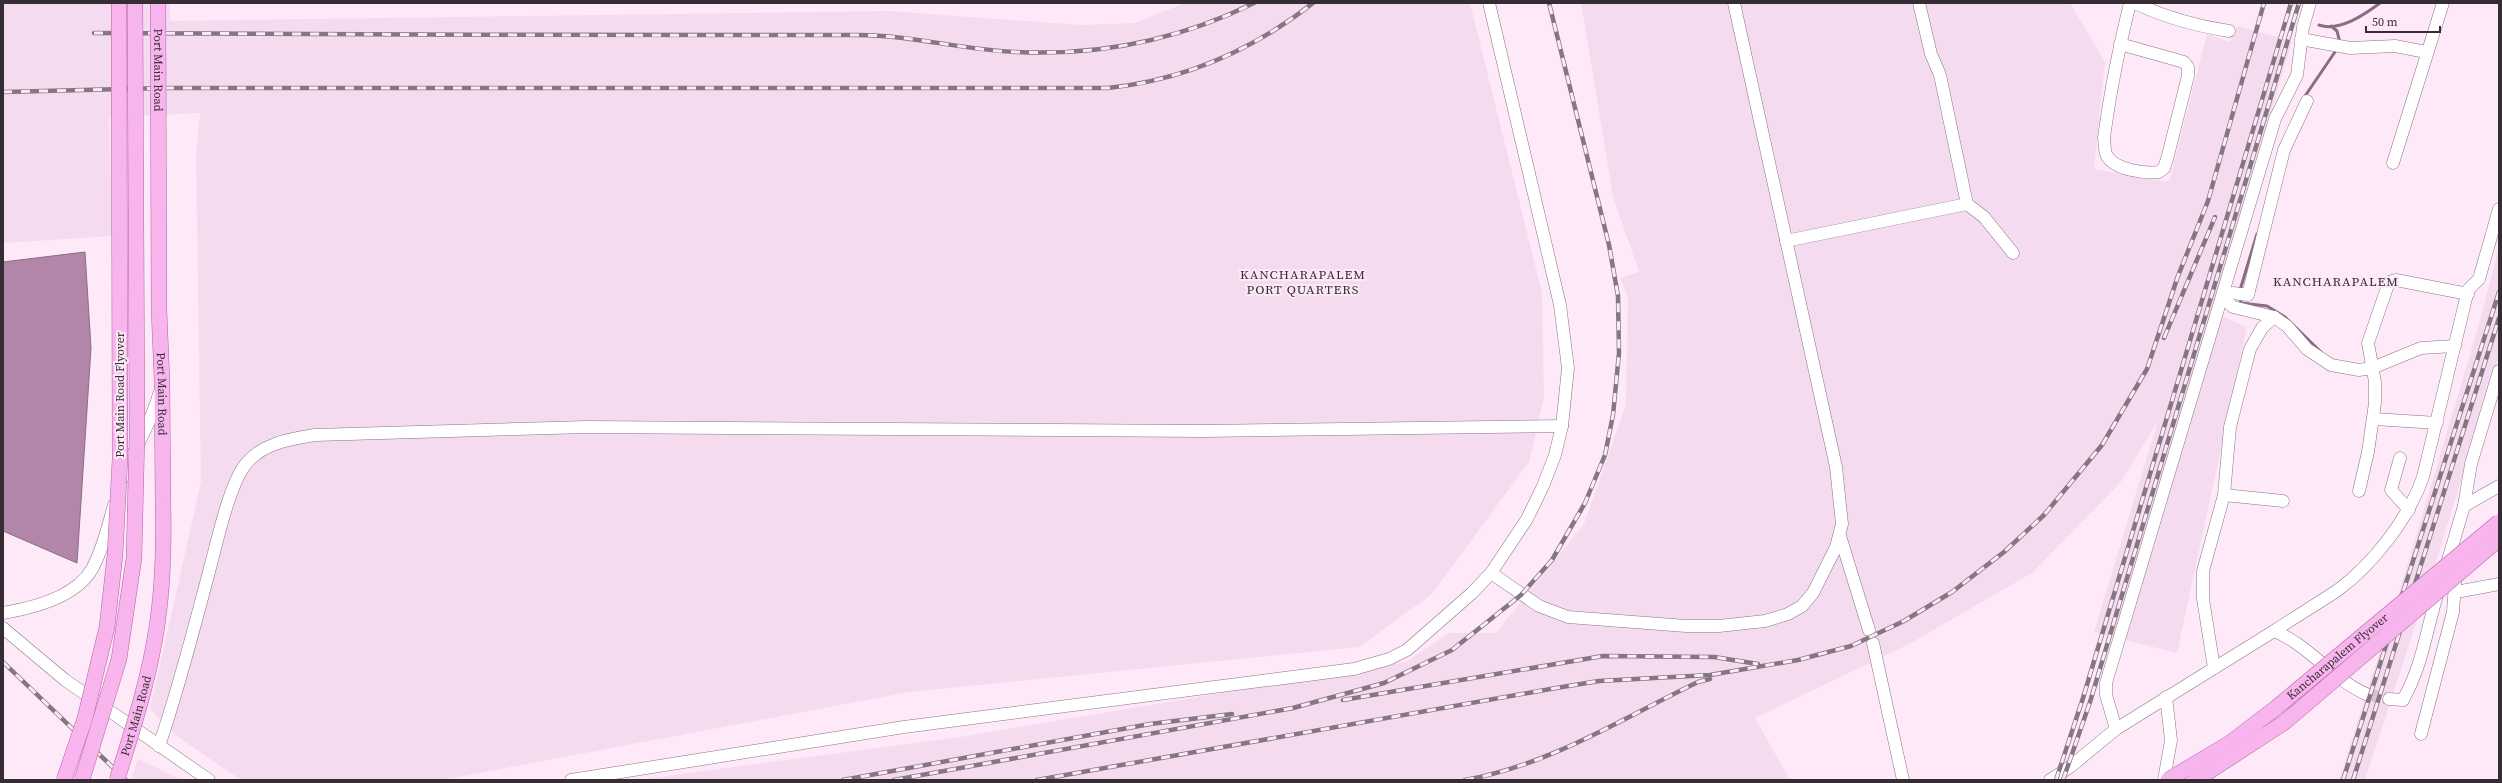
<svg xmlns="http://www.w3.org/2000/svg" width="2502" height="783" font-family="'Source Serif 4',serif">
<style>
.built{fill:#f5dbef}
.water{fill:#b286a9;stroke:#8c6b86}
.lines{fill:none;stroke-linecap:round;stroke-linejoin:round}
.stream{stroke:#8c6b86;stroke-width:3}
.minor-tunnel{stroke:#d5c3d1;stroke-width:12;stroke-dasharray:12 6;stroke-linecap:butt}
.minor-casing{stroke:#877583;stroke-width:13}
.major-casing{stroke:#b164a3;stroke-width:16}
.minor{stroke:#fff;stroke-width:12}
.major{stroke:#f8b4ec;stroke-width:15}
.rail-casing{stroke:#847781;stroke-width:4.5}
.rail{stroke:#fde9f8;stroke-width:3;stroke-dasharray:9;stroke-linecap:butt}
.major-bridge-casing{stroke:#b164a3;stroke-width:16;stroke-linecap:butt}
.major-bridge{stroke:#f8b4ec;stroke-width:15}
.labels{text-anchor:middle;stroke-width:4;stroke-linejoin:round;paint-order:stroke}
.street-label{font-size:12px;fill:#352d33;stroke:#fde9f8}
.neighbourhood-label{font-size:13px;letter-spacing:1px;fill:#352d33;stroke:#fde9f8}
</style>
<rect width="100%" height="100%" fill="#fde9f8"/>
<g class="built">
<polygon points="3,3 170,3 170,21 889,11 1080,25 1135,23 1185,3 1470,3 1542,293 1544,397 1529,462 1431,595 1359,647 909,692 442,780 241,780 175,735 150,709 201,482 196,154 200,113 109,117 112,236 3,243"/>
<polygon points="1581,3 2070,3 2105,62 2094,169 2169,182 2207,34 2230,42 2237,26 2292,41 2210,318 2226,318 2247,327 2177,653 2094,632 2158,421 2120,483 2032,573 1911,643 1755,718 1790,780 636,780 960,737 1406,662 1449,633 1496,633 1584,524 1626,404 1628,297 1620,278 1639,272 1613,196"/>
<polygon points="2499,247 2499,356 2436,562 2365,780 2339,780 2409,560 2479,324"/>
<polygon points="138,759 182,780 131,780"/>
</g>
<polygon class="water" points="85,252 91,348 77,563 3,531 3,262"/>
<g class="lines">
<g class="stream">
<path d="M2319,25C2339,32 2364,15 2380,3"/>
<polyline points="2331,26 2337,31 2340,43"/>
<polyline points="2303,99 2337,49"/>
<polyline points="2240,290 2257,234"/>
<polyline points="2240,297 2241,303 2267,306 2285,317 2322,353"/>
</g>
<polyline class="minor-tunnel" points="2366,694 2389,699"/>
<g class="minor-casing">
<g id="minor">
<polyline points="1919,3 1931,54 1940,75 1967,204"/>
<path d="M2135,3C2164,17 2197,26 2229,31"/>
<polyline points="2301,39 2350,48 2395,46 2426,52"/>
<path d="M2120,44L2184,62L2188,67V76L2167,159L2164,168L2159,172C2146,174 2115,170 2107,156C2104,151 2105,144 2104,138C2110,92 2119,48 2130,3"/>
<polyline points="2307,101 2284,150 2248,295 2233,293 2222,297 2233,307 2274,317 2287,326 2307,349 2331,365 2359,370 2372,368 2421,348 2455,346"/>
<polyline points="2393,163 2443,3"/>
<polyline points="1786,241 1967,204 1984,217 2013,253"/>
<polyline points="2374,419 2437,423"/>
<polyline points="2400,458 2391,490 2409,510"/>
<path d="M122,479C133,450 151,425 159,394"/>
<polyline points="2359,491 2368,452 2375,403 2375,382 2368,343 2389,282 2396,280 2468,294"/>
<polyline points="2224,495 2283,501"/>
<polyline points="2464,506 2471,464 2499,371"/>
<polyline points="1840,536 1869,630"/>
<polyline points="2446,567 2464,506 2499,486"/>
<polyline points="1491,573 1539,606 1568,617 1686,626 1719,626 1765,621 1788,614 1802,606 1813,593 1836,547 1842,524 1836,467 1734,3"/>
<polyline points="2456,592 2499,584"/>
<path d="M3,613C33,608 76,597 92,569C103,549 108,526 114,505"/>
<polyline points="3,628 65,680 209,780"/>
<path d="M2274,631C2295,617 2317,604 2338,590C2373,564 2409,518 2423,477L2468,290L2479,279L2499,209"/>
<polyline points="1873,643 1903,780"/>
<polyline points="2214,668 2203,599 2203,571 2224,495 2230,427 2250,349 2262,328 2274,317"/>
<path d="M2389,699L2403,700C2424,662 2426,629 2439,589"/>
<polyline points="2116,729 2106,695 2106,683 2275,119 2297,75 2303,27 2310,3"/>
<polyline points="2421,734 2453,612 2456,570"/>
<path d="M159,746C179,688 194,628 210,568C217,542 229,486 245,465C262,443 290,439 315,435L586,427L1204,431L1562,426"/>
<polyline points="571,780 904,727 1354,669 1389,659 1407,650 1472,593 1491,573 1527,519 1543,486 1555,455 1562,426 1568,368 1560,305 1489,3"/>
<path d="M2050,780L2070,767L2116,729L2274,631C2309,645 2332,679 2366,694"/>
<polyline points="2164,780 2171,740 2166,697"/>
</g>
</g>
<g class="major-casing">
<g id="major">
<path id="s1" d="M159,309L162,381L163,504"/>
</g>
</g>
<use href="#minor" class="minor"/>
<use href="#major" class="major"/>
<g class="rail-casing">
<g id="rail">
<path d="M94,33C349,34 603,36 858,35C911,35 963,50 1016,52C1099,56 1179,40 1254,3"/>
<path d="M3,92L164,88H1108C1184,80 1253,50 1313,3"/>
<polyline points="2164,338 2215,217"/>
<polyline points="3,662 126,780"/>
<polyline points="1343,700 1603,656 1714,657 1758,664"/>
<polyline points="843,780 1150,724 1232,714"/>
<polyline points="894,780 1293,708 1384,683 1452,650 1521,595 1552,560 1585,503 1605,455 1613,415 1619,353 1618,296 1609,245 1549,3"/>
<polyline points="1037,780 1556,688 1599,681 1710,675 1798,660 1851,646 1904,621 1952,592 2004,552 2044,515 2102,445 2147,369 2178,276 2208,201 2264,3"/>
<path d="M1465,780C1550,765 1621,719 1698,682L1710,679"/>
<polyline points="2056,780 2083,698 2291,3"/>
<polyline points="2063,780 2090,702 2299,3"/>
<polyline points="2343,780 2499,292"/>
<polyline points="2353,780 2499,318"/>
</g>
</g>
<use href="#rail" class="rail"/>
<g class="major-bridge-casing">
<g id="major-bridge">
<path id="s2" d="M158,3L159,309"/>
<polyline points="64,780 85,718 107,627 115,555 120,459 119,3"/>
<polyline points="82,780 119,659 134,558 137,434 135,3"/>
<path id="s3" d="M117,780C132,731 148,683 156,632C163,590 164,546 163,504"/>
<path id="s4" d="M2168,780L2230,743L2277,707L2499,522"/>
<polyline points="2196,780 2285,722 2499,539"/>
</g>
</g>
<use href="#major-bridge" class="major-bridge"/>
</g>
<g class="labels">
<g class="street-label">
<text dy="4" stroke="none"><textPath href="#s2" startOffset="67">Port Main Road</textPath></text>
<text dy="4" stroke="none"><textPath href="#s1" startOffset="85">Port Main Road</textPath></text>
<text transform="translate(120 395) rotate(-90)" y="4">Port Main Road Flyover</text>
<text dy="4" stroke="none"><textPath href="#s4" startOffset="210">Kancharapalem Flyover</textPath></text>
<text dy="4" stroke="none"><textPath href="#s3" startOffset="67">Port Main Road</textPath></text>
</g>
<g class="neighbourhood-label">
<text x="1303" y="279">KANCHARAPALEM<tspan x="1303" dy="15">PORT QUARTERS</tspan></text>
<text x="2336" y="286">KANCHARAPALEM</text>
</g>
</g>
<rect width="2502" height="783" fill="none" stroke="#352d33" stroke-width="8"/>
<path d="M2366 26v6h74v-6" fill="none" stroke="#352d33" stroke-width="2"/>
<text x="2372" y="26" font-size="12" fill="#352d33" stroke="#fde9f8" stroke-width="3" paint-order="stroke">50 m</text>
</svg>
